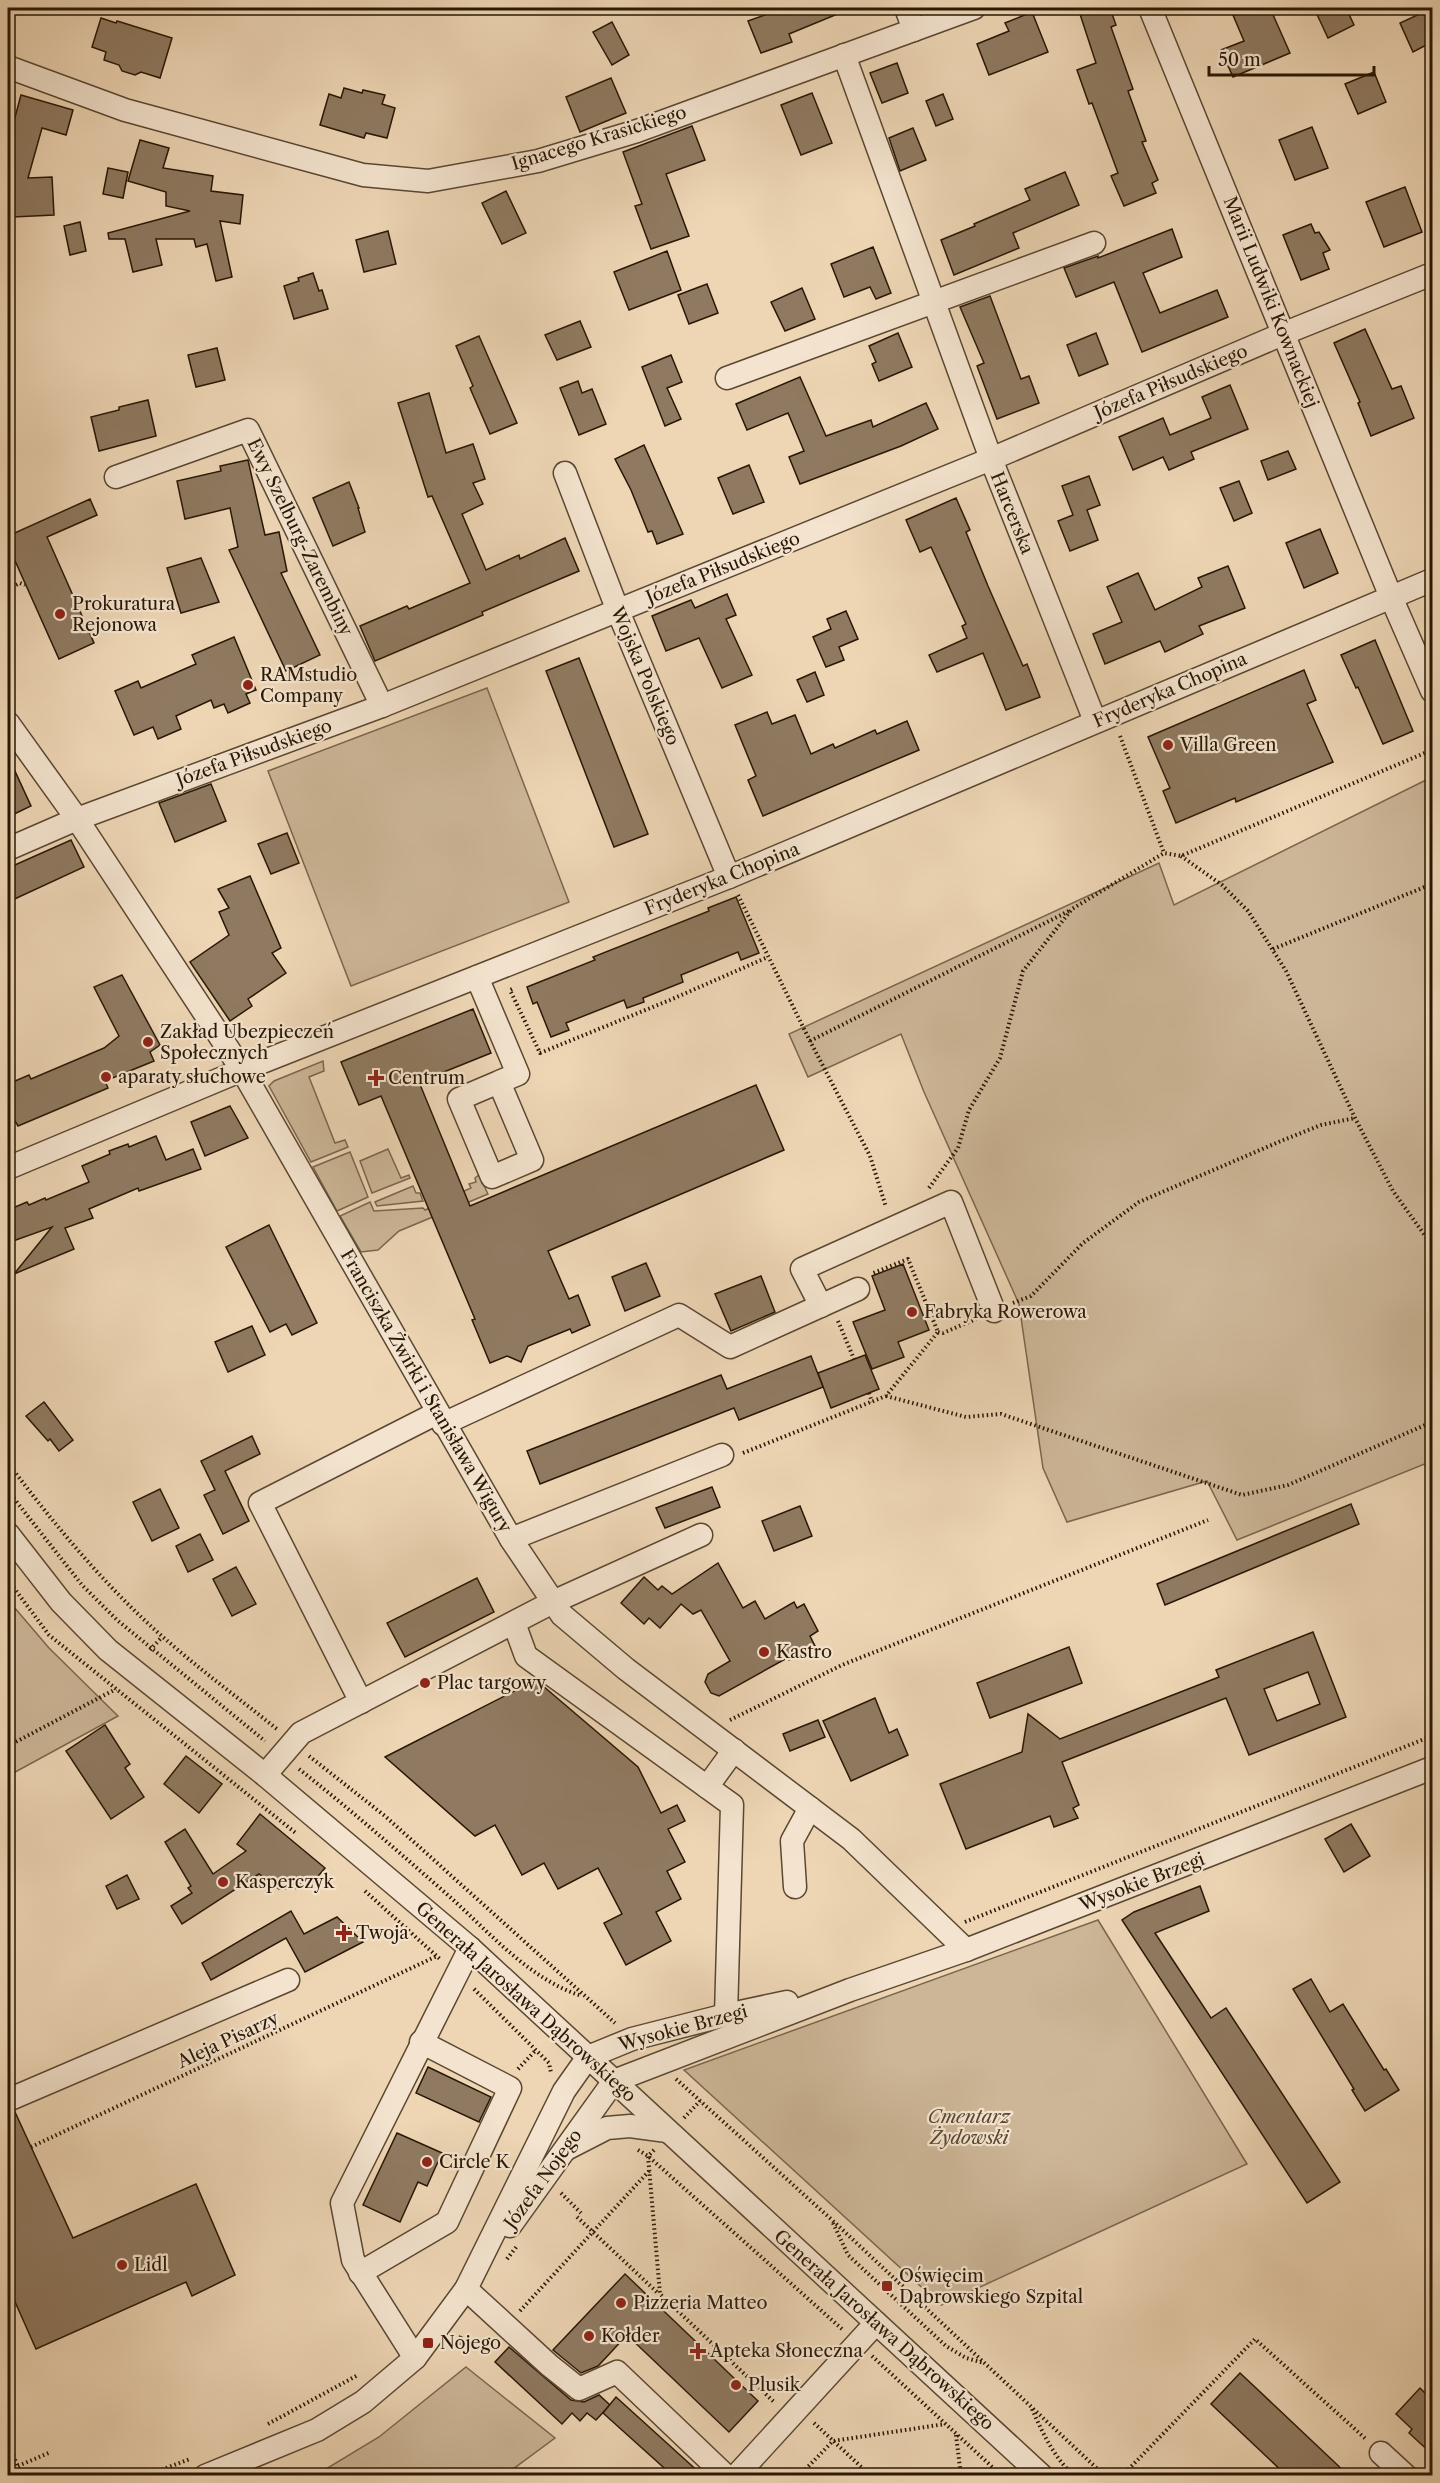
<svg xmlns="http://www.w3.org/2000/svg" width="1440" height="2483" font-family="'Libre Caslon Text',serif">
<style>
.green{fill:#ccb697;stroke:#7a664e;stroke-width:1.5}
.building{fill:#8f7a61;stroke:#281705;stroke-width:1.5;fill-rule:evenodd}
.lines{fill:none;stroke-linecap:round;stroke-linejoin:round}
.minor-casing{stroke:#5a4731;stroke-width:25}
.path{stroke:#281705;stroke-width:4;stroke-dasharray:1.5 3;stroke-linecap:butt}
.minor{stroke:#f4e4cf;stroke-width:22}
.poi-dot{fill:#8f2418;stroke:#f4e4cf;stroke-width:2}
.labels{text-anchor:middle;stroke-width:4.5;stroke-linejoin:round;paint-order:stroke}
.street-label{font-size:18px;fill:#281705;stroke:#f4e4cf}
.poi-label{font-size:18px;fill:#281705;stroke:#f4e4cf;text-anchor:start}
.park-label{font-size:18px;font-style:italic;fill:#594731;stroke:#f4e4cf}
</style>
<rect width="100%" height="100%" fill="#eed6b5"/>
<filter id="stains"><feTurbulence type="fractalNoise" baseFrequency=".00333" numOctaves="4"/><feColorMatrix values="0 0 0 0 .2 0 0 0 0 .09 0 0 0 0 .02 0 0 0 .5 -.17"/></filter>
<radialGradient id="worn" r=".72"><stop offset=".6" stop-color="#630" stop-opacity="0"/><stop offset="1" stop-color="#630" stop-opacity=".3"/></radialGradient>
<g class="green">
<polygon points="487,688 569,902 351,986 268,771"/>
<polygon points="1432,777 1432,1461 1237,1540 1207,1481 1067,1522 1043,1468 1019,1304 924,1092 901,1034 808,1077 789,1034 1159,863 1174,905"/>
<polygon points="323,1061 324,1071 309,1077 335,1143 345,1140 348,1147 311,1162 269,1086 274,1081"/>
<polygon points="388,1149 401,1178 409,1175 410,1178 372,1193 360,1161"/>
<polygon points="350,1152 368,1197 337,1211 313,1167"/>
<polygon points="479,1175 488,1194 399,1231 378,1250 361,1252 340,1216 370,1202 374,1211 423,1208 425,1210 464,1194 462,1192 471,1188 469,1184 476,1182 475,1178"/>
<polygon points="413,1186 416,1193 420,1193 423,1201 377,1206 375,1202"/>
<polygon points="8,1600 49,1648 118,1716 8,1776"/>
<polygon points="1098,1920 1247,2164 941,2305 684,2070"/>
<polygon points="466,2367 555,2438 505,2475 316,2475 379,2437"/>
</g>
<g class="building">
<polygon points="784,8 852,8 789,34 792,42 761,53 748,21"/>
<polygon points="1078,8 1110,8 1116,25 1111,27 1133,89 1128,91 1146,141 1142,142 1158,180 1152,183 1156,193 1124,206 1111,176 1118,173 1092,103 1089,104 1077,70 1096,63"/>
<polygon points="1230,8 1270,8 1290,53 1233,77 1221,50 1244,41"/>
<polygon points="1314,8 1346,8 1354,25 1328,38"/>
<polygon points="1426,11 1432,24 1432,42 1413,52 1400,23"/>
<polygon points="1032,12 1048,52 989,75 977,44 1009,31 1005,23"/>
<polygon points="101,18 116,23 117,21 172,38 160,78 141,72 135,75 122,71 119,65 104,60 106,52 92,47"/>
<polygon points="612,22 629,55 612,65 593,32"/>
<polygon points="897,63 908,93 882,103 870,73"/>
<polygon points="1374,72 1386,102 1358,114 1345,84"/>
<polygon points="611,78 626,113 580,132 566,97"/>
<polygon points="344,88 362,93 363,90 385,95 382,104 395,108 387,138 366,133 364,138 320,125 329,94 341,98"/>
<polygon points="812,93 832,143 801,155 781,105"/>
<polygon points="943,94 953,119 936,126 926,101"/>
<polygon points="21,95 73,110 66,135 42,128 28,178 52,177 54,215 13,217 11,175 8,175 8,143"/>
<polygon points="692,126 705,160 666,174 689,236 651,249 635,206 642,204 623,152"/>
<polygon points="1312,127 1328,168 1295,180 1279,140"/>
<polygon points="913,128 926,160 900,171 889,138"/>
<polygon points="140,140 169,148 163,168 213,176 211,191 243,195 240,224 220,221 232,277 216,281 207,244 196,247 194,239 156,239 162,265 133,272 125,239 109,239 108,233 190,211 166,206 166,192 128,181"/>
<polygon points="108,168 128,172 123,198 103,194"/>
<polygon points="1065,172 1079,205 1013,233 1019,248 954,275 941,240 975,226 974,224 1030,200 1025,189"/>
<polygon points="1405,187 1422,232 1384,247 1366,202"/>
<polygon points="506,191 526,233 502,244 482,203"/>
<polygon points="80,222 86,251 70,255 64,226"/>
<polygon points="1311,224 1315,233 1319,232 1330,250 1323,253 1329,269 1301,280 1283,235"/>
<polygon points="1172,229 1182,257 1143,273 1160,313 1217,290 1228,317 1142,352 1114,282 1076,297 1064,268 1098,256 1098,258"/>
<polygon points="388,231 396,264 364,272 356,240"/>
<polygon points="873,247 891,293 876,299 870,287 844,297 831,264"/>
<polygon points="667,251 681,290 629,310 614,272"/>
<polygon points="313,273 319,291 322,290 328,309 294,319 284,286 299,281 298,278"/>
<polygon points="707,284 718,313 689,324 678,295"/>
<polygon points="802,288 815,319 785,331 771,302"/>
<polygon points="990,296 1021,379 1029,376 1039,403 997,419 977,366 984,363 960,307"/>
<polygon points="580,321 591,347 557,360 545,335"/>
<polygon points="1365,329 1392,389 1401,386 1414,418 1371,436 1358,403 1360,402 1334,343"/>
<polygon points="898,333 912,367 879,381 872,364 876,362 869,346"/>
<polygon points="1096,333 1108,364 1079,376 1067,345"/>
<polygon points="479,336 517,423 490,434 470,388 473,386 456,346"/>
<polygon points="217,348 225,380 196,387 188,355"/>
<polygon points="671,355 682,382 667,388 681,419 665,426 642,367"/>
<polygon points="800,377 826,436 871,420 873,427 926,403 938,429 901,446 800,484 789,457 804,451 788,413 747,430 736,404"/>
<polygon points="578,381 582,393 592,389 606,424 579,435 560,388"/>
<polygon points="1230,385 1248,429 1191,452 1194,459 1169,470 1163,457 1133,470 1119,437 1163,418 1170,435 1211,418 1202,397"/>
<polygon points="429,393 446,453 473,444 485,479 473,483 483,504 462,514 486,570 519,555 520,559 565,538 579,571 482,612 483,615 375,661 360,626 407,606 409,609 470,583 432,496 428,497 398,403"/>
<polygon points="148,400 156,436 99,451 91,417 119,410 119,407"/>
<polygon points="644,445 683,534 657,544 652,531 648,532 631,490 615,459"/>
<polygon points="1288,451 1296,469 1268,480 1261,461"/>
<polygon points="248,460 265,535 279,532 287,571 281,573 320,655 286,671 229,550 238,547 230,508 185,519 177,481 221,471 220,466"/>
<polygon points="749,465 764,502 733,514 718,478"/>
<polygon points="1089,476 1100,505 1087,510 1098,540 1070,551 1058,521 1073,515 1062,486"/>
<polygon points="1239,481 1252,513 1234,521 1220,488"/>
<polygon points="349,482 359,508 358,508 365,532 333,546 313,498"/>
<polygon points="956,498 970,530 966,532 988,586 1023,666 1027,664 1040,697 1006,710 983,653 937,672 929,655 967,638 962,626 966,624 931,547 920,552 906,520"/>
<polygon points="90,499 97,515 47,537 94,643 59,659 8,545 8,536"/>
<polygon points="1320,529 1338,573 1304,588 1286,543"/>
<polygon points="201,558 219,602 181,613 167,568"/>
<polygon points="1228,566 1245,608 1199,626 1203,634 1165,652 1160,641 1105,664 1093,634 1122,622 1107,587 1138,573 1155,610 1202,587 1198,578"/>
<polygon points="727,594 736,615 726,619 752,675 722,688 699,638 666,651 652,616 691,600 695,608"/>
<polygon points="846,611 858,639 839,647 844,660 826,667 813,637 831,629 827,619"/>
<polygon points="234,637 256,690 246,694 250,703 228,713 224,704 214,708 211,700 176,716 181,729 158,739 153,727 134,735 115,691 138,681 141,688 196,664 192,655"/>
<polygon points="1375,640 1413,731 1383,744 1358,687 1356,688 1341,655"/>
<polygon points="579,658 648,834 614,847 546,671"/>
<polygon points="1304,670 1316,700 1307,704 1333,762 1236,802 1235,798 1176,823 1163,791 1170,788 1148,737"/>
<polygon points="815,672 824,695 807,702 797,680"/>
<polygon points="767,712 772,724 795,715 811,754 833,744 835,748 875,730 877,734 907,721 919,750 763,816 748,780 756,776 735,725"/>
<polygon points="8,756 31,806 8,817"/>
<polygon points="211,784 226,821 175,842 159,803"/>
<polygon points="287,833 299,863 271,874 258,844"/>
<polygon points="71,840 84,867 8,902 8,868"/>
<polygon points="250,876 281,948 272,953 286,973 248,999 252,1006 230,1021 190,962 229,935 219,912 229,908 218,889"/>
<polygon points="736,897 759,953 741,960 738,952 681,975 683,982 643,998 644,1002 627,1008 624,1000 566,1023 569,1030 551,1037 537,1002 533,1004 527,987 595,960 593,957 709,911 708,908"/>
<polygon points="122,975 160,1045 150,1052 154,1061 105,1081 108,1088 18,1126 15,1121 8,1125 8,1084 29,1075 31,1079 104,1048 119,1036 94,987"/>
<polygon points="473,1009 491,1053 419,1082 470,1206 756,1085 784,1150 548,1251 569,1299 578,1295 590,1325 572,1333 570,1329 528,1346 521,1362 507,1356 490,1363 472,1320 475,1319 381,1096 359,1105 341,1062"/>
<polygon points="230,1106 248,1138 205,1156 191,1122"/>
<polygon points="156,1136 166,1160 193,1149 201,1169 139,1191 138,1188 89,1209 93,1218 65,1228 74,1249 14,1274 52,1227 13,1241 8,1228 8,1210 27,1202 29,1205 45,1198 46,1200 89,1182 82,1166 110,1154 109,1151 117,1148 128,1144 129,1147"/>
<polygon points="269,1225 317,1323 292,1335 286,1324 270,1332 226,1247"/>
<polygon points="646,1263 660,1296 625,1311 612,1277"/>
<polygon points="903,1264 929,1330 898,1342 904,1357 872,1369 853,1322 885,1310 872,1276"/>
<polygon points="761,1276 775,1312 731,1331 715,1294"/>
<polygon points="252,1326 265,1355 228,1372 215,1342"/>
<polygon points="865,1355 879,1389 831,1408 818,1373"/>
<polygon points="811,1356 823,1387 739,1420 734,1408 540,1484 527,1451 721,1375 727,1389"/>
<polygon points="44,1402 73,1440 59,1451 50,1439 48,1441 26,1416"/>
<polygon points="252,1436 260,1454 225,1471 249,1521 223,1534 204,1495 215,1490 201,1461"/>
<polygon points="712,1487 720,1507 665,1528 656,1508"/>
<polygon points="160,1489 179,1528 152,1541 133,1502"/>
<polygon points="1351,1504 1359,1524 1165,1605 1157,1584"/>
<polygon points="800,1506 812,1536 774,1551 762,1521"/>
<polygon points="200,1534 213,1560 188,1572 176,1546"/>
<polygon points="718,1563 743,1608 755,1601 765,1619 794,1602 797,1608 804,1604 818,1631 810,1636 815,1646 789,1660 787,1658 719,1696 711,1693 705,1682 708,1674 730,1661 701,1610 693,1614 681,1604 660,1628 649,1618 644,1624 621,1603 644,1577 658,1590 662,1586 672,1594"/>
<polygon points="236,1567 256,1604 232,1616 213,1579"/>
<polygon points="477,1578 494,1612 405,1657 387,1623"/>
<path d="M1313,1632L1346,1717L1249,1755L1226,1698L1062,1762L1079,1805L1073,1808L1078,1818L1054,1827L1050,1816L966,1849L940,1784L1022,1752L1028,1714L1060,1739L1219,1677L1216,1670ZM1308,1672L1320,1704L1277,1721L1264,1689Z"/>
<polygon points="1069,1647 1082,1683 990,1718 977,1683"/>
<polygon points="536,1680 638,1767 661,1813 677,1805 685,1821 668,1829 685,1862 667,1871 681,1899 656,1912 671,1941 626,1965 604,1923 622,1914 598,1868 558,1889 544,1863 522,1875 495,1825 475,1836 385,1757"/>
<polygon points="875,1698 889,1733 897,1729 908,1755 851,1781 823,1721"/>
<polygon points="818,1720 825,1737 790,1751 783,1734"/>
<polygon points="105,1725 130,1764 125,1768 144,1797 111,1819 66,1751"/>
<polygon points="186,1756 222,1784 199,1813 164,1784"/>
<polygon points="260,1814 325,1868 308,1888 279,1889 259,1874 182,1924 171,1906 192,1893 188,1888 191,1886 165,1842 185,1829 213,1874 246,1851 237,1844"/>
<polygon points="1351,1824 1370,1856 1344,1872 1325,1839"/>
<polygon points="127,1875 139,1899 117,1909 106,1886"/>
<polygon points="1200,1886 1209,1911 1155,1933 1211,2018 1226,2008 1340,2182 1307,2203 1122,1920 1134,1912"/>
<polygon points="291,1911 304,1934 337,1917 363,1942 305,1972 286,1938 211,1980 202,1963"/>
<polygon points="1311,1979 1330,2012 1343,2004 1384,2070 1386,2069 1399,2090 1365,2111 1352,2090 1354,2089 1293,1989"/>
<polygon points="428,2067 491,2097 479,2122 416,2093"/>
<polygon points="15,2112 73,2238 196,2184 235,2275 192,2296 186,2282 36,2349 8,2286 8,2113"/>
<polygon points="397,2133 442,2153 427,2186 418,2182 400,2222 363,2205"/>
<polygon points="625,2274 758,2401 729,2432 627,2335 598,2366 581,2373 553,2350"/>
<polygon points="509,2347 571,2400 584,2402 599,2395 610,2405 596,2420 587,2413 580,2421 572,2413 562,2424 495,2362"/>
<polygon points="1240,2373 1256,2388 1348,2475 1286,2475 1211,2404"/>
<polygon points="1420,2388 1432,2400 1432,2454 1409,2433 1412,2429 1396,2414"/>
<polygon points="616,2397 702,2475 672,2475 603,2413"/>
</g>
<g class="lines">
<g class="minor-casing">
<g id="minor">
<polyline points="906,8 914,30"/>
<polyline points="1150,8 1391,597 1432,691"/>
<polyline points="844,55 991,459 1095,721"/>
<polyline points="8,67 125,110 363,175 428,181 538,161 637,131 974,8"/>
<polyline points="727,378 1094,243"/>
<polyline points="565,473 618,611 729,877"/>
<polyline points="116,477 248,430 382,706"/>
<polyline points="8,723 77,819 242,1070 511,1539 562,1615 626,1669 851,1839 966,1950"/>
<polyline points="8,849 77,819 382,706 991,459 1285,333 1432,274"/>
<polyline points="477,977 518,1074 499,1082 532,1160 492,1177 459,1099 499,1082"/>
<polyline points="8,1168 242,1070 729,877 1432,580"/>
<polyline points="821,1306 802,1269 951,1202 994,1311"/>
<polyline points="443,1424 679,1315 730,1347 858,1289"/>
<polyline points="8,1534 61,1602 108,1650 265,1775 470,1948 1042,2476"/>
<polyline points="511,1539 722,1455"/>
<polyline points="514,1623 526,1656 732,1805 726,2015"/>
<polyline points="361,1702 260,1503 437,1413"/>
<polyline points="265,1775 301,1733 553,1602 701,1535"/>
<polyline points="707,1787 734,1750"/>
<polyline points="795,1887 792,1841 810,1808"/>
<polyline points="614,2081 850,1990 966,1950 1432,1768"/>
<polyline points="8,2100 288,1980"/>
<polyline points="566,2149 607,2128 630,2126 667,2131"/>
<polyline points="510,2226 614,2081"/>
<polyline points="360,2273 447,2222 510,2088 421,2042"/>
<polyline points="466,2289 549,2365 579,2389 617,2372 726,2476"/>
<polyline points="415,2358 353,2260 342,2203 470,1948"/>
<polyline points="1381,2453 1406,2476"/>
<polyline points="205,2476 317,2430 363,2402 415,2358 466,2289 564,2091 588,2057 632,2039 726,2015 787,2002"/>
<polyline points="736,2476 876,2323"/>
</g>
</g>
<g class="path">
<polyline points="8,589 20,583 25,585"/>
<polyline points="1120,736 1164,853"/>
<polyline points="1181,856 1222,885 1248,911 1286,971 1355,1118 1393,1191 1426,1237 1432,1241"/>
<polyline points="738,895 810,1041 870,1156 886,1207"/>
<polyline points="1273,949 1432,884"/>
<polyline points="512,989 510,990 540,1053 670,1000 768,957"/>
<polyline points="810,1041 1069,911"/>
<polyline points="929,1188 958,1148 969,1110 1000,1058 1023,971 1072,909 1164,853 1181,856 1432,750"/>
<polyline points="1013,1303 1031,1296 1083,1243 1139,1202 1281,1141 1321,1125 1355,1118"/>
<polyline points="838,1321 854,1359"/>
<polyline points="938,1332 943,1333 976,1319"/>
<polyline points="869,1393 872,1402"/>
<polyline points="886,1396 966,1417 1001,1414 1242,1495 1288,1485 1432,1422"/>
<polyline points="743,1453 886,1396 938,1332 908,1259 871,1274"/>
<path d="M8,1463C54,1524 105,1586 163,1637C200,1670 240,1699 278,1730"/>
<polyline points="8,1491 82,1585 117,1620 265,1741"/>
<polyline points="8,1580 49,1635 297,1834"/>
<polyline points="150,1650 162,1637"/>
<polyline points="730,1720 842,1665 1208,1520"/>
<polyline points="8,1746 116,1689"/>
<polyline points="309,1756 385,1816 615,2023"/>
<path d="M299,1769C351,1810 400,1853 450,1897C489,1932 530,1980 582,1996"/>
<polyline points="365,1891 441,1960"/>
<polyline points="965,1922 1432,1736"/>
<polyline points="474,1989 549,2063 551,2073"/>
<polyline points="518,2069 536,2050"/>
<polyline points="676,2079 832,2220 1105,2476"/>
<polyline points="684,2118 700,2101"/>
<polyline points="31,2147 437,1956"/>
<polyline points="638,2150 648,2156 842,2329"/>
<polyline points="654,2150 648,2156 660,2294 774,2402"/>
<polyline points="561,2193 581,2213"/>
<polyline points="577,2217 659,2294"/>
<polyline points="833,2223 848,2255 946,2346 966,2358 984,2363"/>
<polyline points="507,2259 517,2246"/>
<polyline points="520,2311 649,2171"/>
<polyline points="461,2336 458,2343 493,2341"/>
<polyline points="872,2356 1002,2476"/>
<path d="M1032,2409C1043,2434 1054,2457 1074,2476"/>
<polyline points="814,2423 871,2476"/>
<polyline points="268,2424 358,2375"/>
<polyline points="956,2435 961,2476"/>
<polyline points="8,2443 22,2476"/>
<polyline points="18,2466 51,2452"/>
<polyline points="145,2476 190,2459"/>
<polyline points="799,2476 833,2441 945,2424"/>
<polyline points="1122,2476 1255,2339 1367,2440"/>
</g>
<use href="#minor" class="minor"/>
</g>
<g class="poi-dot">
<circle cx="60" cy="614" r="6"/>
<circle cx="248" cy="685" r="6"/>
<circle cx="1168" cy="745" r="6"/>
<circle cx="148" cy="1042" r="6"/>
<circle cx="106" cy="1077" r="6"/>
<path d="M373 1069h6v6h6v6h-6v6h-6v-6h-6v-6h6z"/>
<circle cx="912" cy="1312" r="6"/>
<circle cx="764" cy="1652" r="6"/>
<circle cx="425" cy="1683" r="6"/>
<circle cx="223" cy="1882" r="6"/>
<path d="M341 1924h6v6h6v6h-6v6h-6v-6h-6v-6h6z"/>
<circle cx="427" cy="2162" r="6"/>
<circle cx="122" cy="2265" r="6"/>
<rect x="881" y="2280" width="12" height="12" rx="3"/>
<circle cx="621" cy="2303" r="6"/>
<circle cx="589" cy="2336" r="6"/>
<rect x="422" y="2337" width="12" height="12" rx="3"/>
<path d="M695 2342h6v6h6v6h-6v6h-6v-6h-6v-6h6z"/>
<circle cx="736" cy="2385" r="6"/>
</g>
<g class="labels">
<g class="street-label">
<text transform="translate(599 138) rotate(-17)" y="6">Ignacego Krasickiego</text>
<text transform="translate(1271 302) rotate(68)" y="6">Marii Ludwiki Kownackiej</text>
<text transform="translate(1171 382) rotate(-23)" y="6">Józefa Piłsudskiego</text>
<text transform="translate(1012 513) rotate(68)" y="6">Harcerska</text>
<text transform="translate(300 537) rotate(64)" y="6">Ewy Szelburg-Zarembiny</text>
<text transform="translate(723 568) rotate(-22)" y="6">Józefa Piłsudskiego</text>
<text transform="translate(645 676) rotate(67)" y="6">Wojska Polskiego</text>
<text transform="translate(1170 690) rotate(-23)" y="6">Fryderyka Chopina</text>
<text transform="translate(254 753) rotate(-20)" y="6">Józefa Piłsudskiego</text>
<text transform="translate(722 879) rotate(-22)" y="6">Fryderyka Chopina</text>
<text transform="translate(426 1391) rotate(60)" y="6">Franciszka Żwirki i Stanisława Wigury</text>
<text transform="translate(1142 1882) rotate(-21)" y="6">Wysokie Brzegi</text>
<text transform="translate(526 2002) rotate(42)" y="6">Generała Jarosława Dąbrowskiego</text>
<text transform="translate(683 2028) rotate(-15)" y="6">Wysokie Brzegi</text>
<text transform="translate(228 2040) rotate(-25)" y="6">Aleja Pisarzy</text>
<text transform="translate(543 2179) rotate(-54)" y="6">Józefa Nojego</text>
<text transform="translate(884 2330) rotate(42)" y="6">Generała Jarosława Dąbrowskiego</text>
</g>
<g class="poi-label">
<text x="72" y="610">Prokuratura<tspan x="72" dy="21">Rejonowa</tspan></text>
<text x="260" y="681">RAMstudio<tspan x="260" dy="21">Company</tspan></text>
<text x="1180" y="751">Villa Green</text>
<text x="160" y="1038">Zakład Ubezpieczeń<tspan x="160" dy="21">Społecznych</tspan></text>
<text x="118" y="1083">aparaty słuchowe</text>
<text x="388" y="1084">Centrum</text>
<text x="924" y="1318">Fabryka Rowerowa</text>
<text x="776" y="1658">Kastro</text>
<text x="437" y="1689">Plac targowy</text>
<text x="235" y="1888">Kasperczyk</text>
<text x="356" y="1939">Twoja</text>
<text x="439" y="2168">Circle K</text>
<text x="134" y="2271">Lidl</text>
<text x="899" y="2282">Oświęcim<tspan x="899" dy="21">Dąbrowskiego Szpital</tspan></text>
<text x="633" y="2309">Pizzeria Matteo</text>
<text x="601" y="2342">Kołder</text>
<text x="440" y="2349">Nojego</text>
<text x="710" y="2357">Apteka Słoneczna</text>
<text x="748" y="2391">Plusik</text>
</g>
<g class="park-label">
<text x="969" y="2123">Cmentarz<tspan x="969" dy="21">Żydowski</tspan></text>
</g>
</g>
<rect width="1440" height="2483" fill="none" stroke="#eed6b5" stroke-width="30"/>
<rect x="9" y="9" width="1422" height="2465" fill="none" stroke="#281705" stroke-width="3"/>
<rect x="15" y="15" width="1410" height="2453" fill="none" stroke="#281705" stroke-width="1.5"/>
<path d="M1209 66v9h165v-9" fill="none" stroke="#281705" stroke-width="3"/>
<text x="1218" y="66" font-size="18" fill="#281705" stroke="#f4e4cf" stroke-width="4.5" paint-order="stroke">50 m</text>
<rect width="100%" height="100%" filter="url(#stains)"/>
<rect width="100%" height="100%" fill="url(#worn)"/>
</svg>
